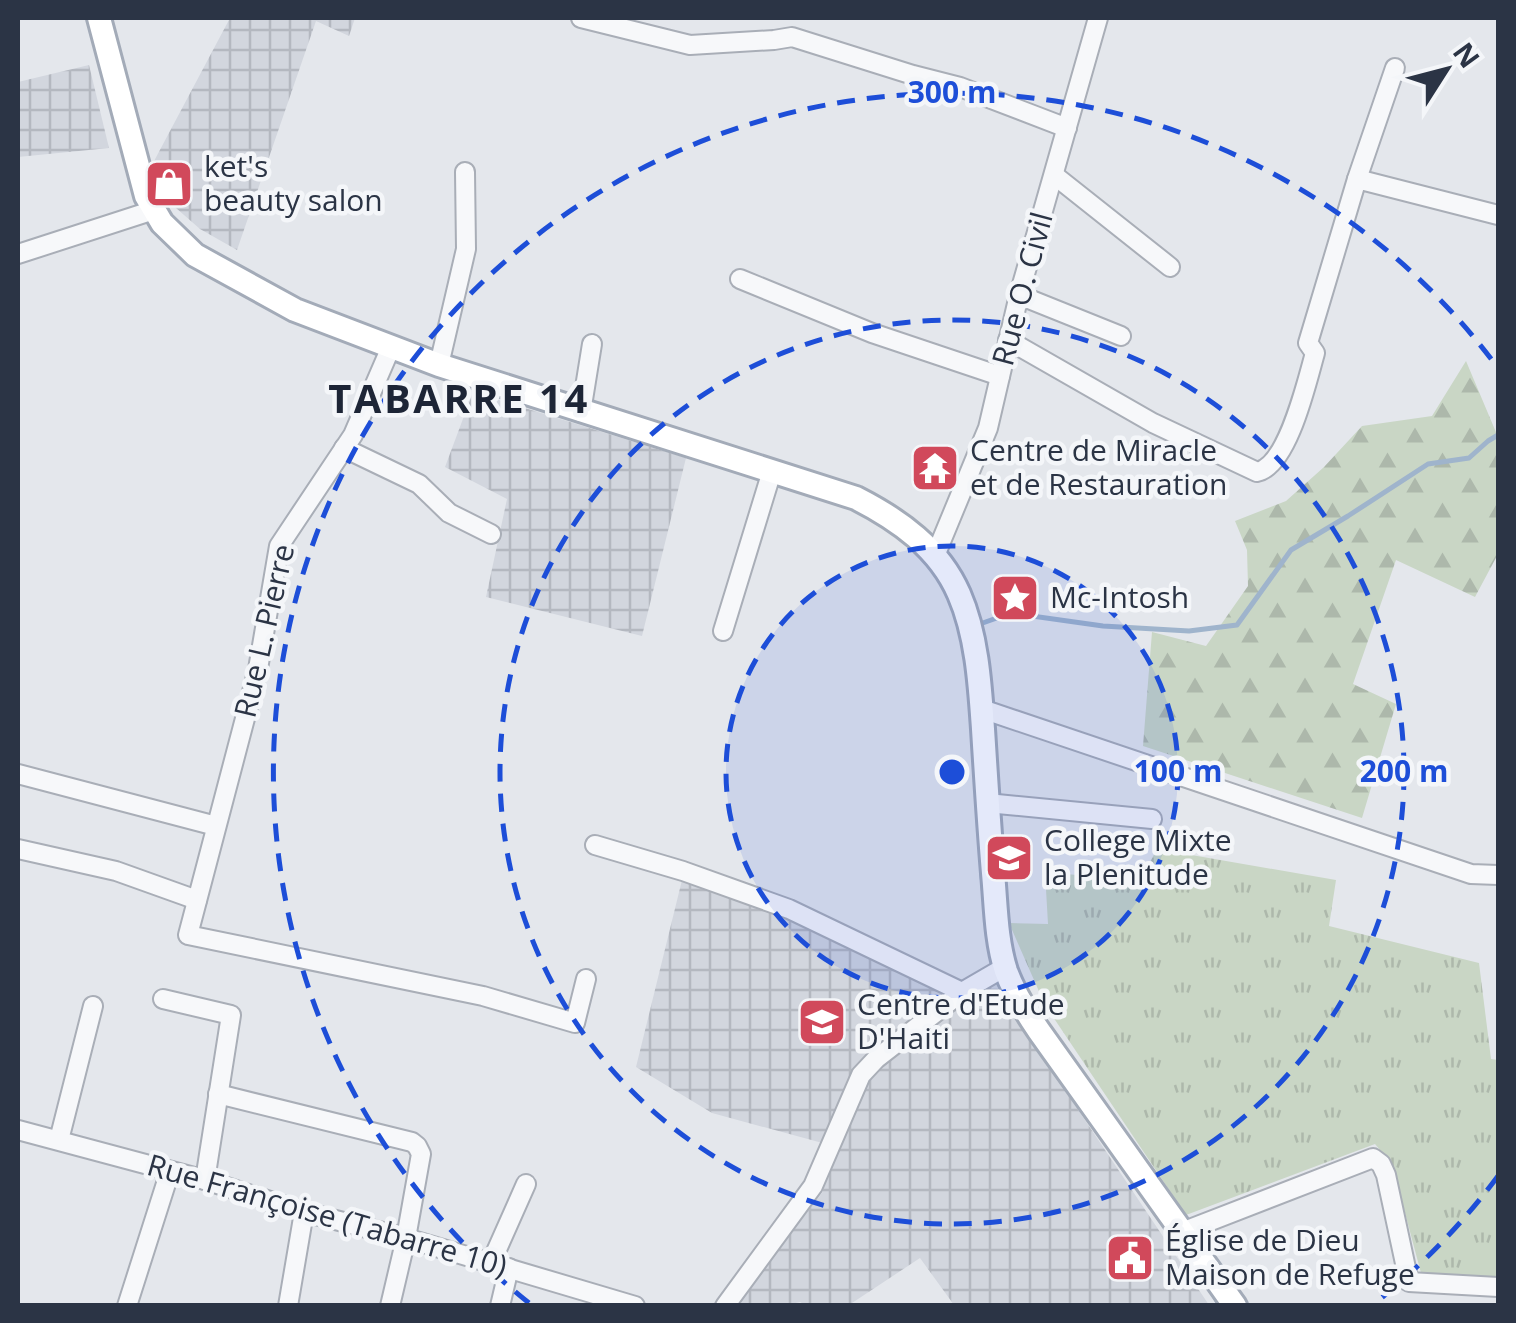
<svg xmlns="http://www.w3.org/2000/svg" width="1516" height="1323" font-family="'Open Sans',sans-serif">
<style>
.industrial{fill:url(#industrial-grid)}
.grass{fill:url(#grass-tufts)}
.forest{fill:url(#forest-firs)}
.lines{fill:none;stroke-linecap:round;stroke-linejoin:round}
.stream{stroke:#9fb4cc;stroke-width:5}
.minor-casing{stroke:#a9aeb7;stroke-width:22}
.major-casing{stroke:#a3abb8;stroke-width:28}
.minor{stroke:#f7f8fa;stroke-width:18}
.major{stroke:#fff;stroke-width:22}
.ring{fill:none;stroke:#1d4ed8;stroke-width:5;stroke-dasharray:18 12}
.labels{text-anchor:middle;stroke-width:9;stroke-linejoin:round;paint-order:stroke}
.poi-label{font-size:30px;fill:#2b3445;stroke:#f4f6f9;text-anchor:start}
.street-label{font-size:30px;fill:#2b3445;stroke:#f4f6f9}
.district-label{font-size:40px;font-weight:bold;letter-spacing:2.5px;fill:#1d2536;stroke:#f4f6f9}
.centre{fill:#1d4ed8;stroke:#f4f6f9;stroke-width:5}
.ring-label{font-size:30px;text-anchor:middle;font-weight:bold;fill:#1d4ed8;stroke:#f4f6f9;stroke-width:9;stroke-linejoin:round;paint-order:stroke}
</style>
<defs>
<pattern id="industrial-grid" width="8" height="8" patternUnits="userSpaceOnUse" patternTransform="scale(2.5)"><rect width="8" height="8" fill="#d2d6de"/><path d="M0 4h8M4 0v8" fill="none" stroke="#b4b8c0"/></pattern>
<pattern id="grass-tufts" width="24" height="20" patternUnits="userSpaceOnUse" patternTransform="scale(2.5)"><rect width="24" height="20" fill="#c9d6c5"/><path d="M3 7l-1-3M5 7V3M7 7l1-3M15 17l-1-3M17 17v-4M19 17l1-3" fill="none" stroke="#adb8ab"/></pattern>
<pattern id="forest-firs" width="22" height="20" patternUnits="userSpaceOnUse" patternTransform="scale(2.5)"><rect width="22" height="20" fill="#c9d6c5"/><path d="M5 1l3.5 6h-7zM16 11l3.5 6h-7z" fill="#adb8ab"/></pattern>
</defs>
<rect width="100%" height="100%" fill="#e4e7ec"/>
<g class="industrial">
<polygon points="230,18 355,18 349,36 316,21 237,250 200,229 168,201 153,163"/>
<polygon points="89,65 109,148 18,157 18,82"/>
<polygon points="473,392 686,458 642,636 486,597 507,499 445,467"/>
<polygon points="683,876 763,899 962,997 994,976 999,992 1209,1305 954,1305 920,1258 849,1305 806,1305 800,1302 787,1305 735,1305 822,1193 837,1147 712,1113 636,1067"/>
</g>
<polygon class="grass" points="1157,849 1336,880 1329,926 1479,963 1491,1059 1498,1060 1498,1277 1421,1273 1392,1164 1375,1144 1186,1215 1045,1005 1009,923 1048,924 1045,872 1140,881"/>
<polygon class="forest" points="1466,361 1498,437 1498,554 1475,597 1396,560 1353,684 1396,704 1362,818 1143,746 1152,632 1206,646 1248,586 1247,550 1235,521 1286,501 1324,467 1362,426 1432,416"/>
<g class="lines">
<g class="stream">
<polyline points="977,625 1011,613 1103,626 1189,631 1237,625 1291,550 1348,516 1428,464 1469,458 1488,441 1498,435"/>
<polyline points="982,875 985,908"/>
<polyline points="1213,1294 1220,1306"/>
</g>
<g class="minor-casing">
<g id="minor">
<polyline points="581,18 690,45 774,40 792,37 913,75 960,87 1067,128"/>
<polyline points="1054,175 1170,267"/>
<polyline points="1357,179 1395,68"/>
<polyline points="18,254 154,210"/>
<polyline points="740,279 872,333 1000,376"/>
<polyline points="1019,295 1121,336"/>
<path d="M1008,340L1153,423L1257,472C1288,466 1307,381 1315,353L1308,343L1357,179L1498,215"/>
<polyline points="391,347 353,435 279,546 258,669 188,935 483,996 575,1023 586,979"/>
<polyline points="439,365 466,249 465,172"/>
<polyline points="581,412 592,344"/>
<polyline points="344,448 419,484 449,513 491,534"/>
<polyline points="935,556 988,428 1019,295 1098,18"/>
<polyline points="723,631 772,471"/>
<polyline points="982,709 1471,874 1498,875"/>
<polyline points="18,774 216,826"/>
<polyline points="987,803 1152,819"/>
<polyline points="595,845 683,871 789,909 962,992"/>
<polyline points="18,849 116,871 197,900"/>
<polyline points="163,999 231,1015 205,1180"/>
<polyline points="218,1094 412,1142 417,1146 421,1154 406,1238 390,1306"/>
<polyline points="18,1130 205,1180 304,1212 406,1238 635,1306"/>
<polyline points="59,1140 93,1006"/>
<polyline points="1182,1232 1373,1158 1381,1164 1386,1175 1409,1282 1498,1287"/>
<polyline points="491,1263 526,1184"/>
<polyline points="127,1306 170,1171"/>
<polyline points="288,1306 304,1212"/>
<polyline points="500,1306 509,1268"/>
<polyline points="725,1306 813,1186 861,1075 876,1059 962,992 1005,967"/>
</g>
</g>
<g class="major-casing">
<path id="major" d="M99,18L146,196L162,223L195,255L295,310L439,365L856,498C899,520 939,548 959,594C977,635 980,685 983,729C986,777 989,825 993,873C996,905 996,940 1006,971C1014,993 1026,1012 1039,1031L1235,1306"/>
</g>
<use href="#minor" class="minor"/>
<use href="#major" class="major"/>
</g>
<circle cx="952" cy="772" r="226" fill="#1d4ed8" fill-opacity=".12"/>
<g class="ring">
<circle cx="952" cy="772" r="226"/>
<circle cx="952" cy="772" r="452"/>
<path d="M1498 1176A679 679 0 0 1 1375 1303M529 1303A679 679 0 1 1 1498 368"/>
</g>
<defs>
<g id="shop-square" transform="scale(2.5)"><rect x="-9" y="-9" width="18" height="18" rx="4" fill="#d1495b" stroke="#f4f6f9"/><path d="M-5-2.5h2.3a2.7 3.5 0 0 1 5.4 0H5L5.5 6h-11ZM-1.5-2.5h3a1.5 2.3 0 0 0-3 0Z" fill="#fff"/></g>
<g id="temple-square" transform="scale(2.5)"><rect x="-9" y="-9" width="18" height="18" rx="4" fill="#d1495b" stroke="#f4f6f9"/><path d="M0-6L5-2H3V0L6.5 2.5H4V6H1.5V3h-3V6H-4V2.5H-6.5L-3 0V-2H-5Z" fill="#fff"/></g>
<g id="sight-square" transform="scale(2.5)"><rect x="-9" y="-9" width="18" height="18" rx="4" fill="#d1495b" stroke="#f4f6f9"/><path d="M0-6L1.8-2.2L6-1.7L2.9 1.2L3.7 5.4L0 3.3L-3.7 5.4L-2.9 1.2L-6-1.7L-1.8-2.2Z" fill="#fff"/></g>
<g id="school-square" transform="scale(2.5)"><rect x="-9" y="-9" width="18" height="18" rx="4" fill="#d1495b" stroke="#f4f6f9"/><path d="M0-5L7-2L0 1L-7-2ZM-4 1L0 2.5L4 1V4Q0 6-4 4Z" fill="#fff"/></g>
<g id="civic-square" transform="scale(2.5)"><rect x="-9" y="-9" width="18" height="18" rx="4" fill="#d1495b" stroke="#f4f6f9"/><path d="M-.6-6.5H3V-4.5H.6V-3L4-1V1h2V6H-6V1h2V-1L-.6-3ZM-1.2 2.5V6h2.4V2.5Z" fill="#fff"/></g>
</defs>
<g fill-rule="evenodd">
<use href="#shop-square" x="169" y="184"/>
<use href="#temple-square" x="935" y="468"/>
<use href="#sight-square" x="1015" y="598"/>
<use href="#school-square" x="1009" y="858"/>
<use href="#school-square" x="822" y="1022"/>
<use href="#civic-square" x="1130" y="1258"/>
</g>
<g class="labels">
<g class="poi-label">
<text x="204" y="177">ket's<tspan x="204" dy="34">beauty salon</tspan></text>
<text x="970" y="461">Centre de Miracle<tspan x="970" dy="34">et de Restauration</tspan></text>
<text x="1050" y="608">Mc-Intosh</text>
<text x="1044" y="851">College Mixte<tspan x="1044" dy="34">la Plenitude</tspan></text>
<text x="857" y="1015">Centre d'Etude<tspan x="857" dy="34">D'Haiti</tspan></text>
<text x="1165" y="1251">Église de Dieu<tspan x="1165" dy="34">Maison de Refuge</tspan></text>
</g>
<g class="street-label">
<text transform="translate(1023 289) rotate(-75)" y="10">Rue O. Civil</text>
<text transform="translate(265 631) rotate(-77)" y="10">Rue L. Pierre</text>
<text transform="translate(327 1216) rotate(16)" y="10">Rue Françoise (Tabarre 10)</text>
</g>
<g class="district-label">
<text x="459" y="413">TABARRE 14</text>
</g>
</g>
<circle cx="952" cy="772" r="15" class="centre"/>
<g class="ring-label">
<text x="952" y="103">300 m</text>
<text x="1178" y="782">100 m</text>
<text x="1404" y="782">200 m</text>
</g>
<rect width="1516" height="1323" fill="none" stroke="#2b3445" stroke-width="40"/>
<g transform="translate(1446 70) rotate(54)" stroke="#f4f6f9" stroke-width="8" paint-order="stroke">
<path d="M0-8L18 38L0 25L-18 38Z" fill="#2b3445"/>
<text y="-15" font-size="28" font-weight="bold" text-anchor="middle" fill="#2b3445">N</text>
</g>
</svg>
